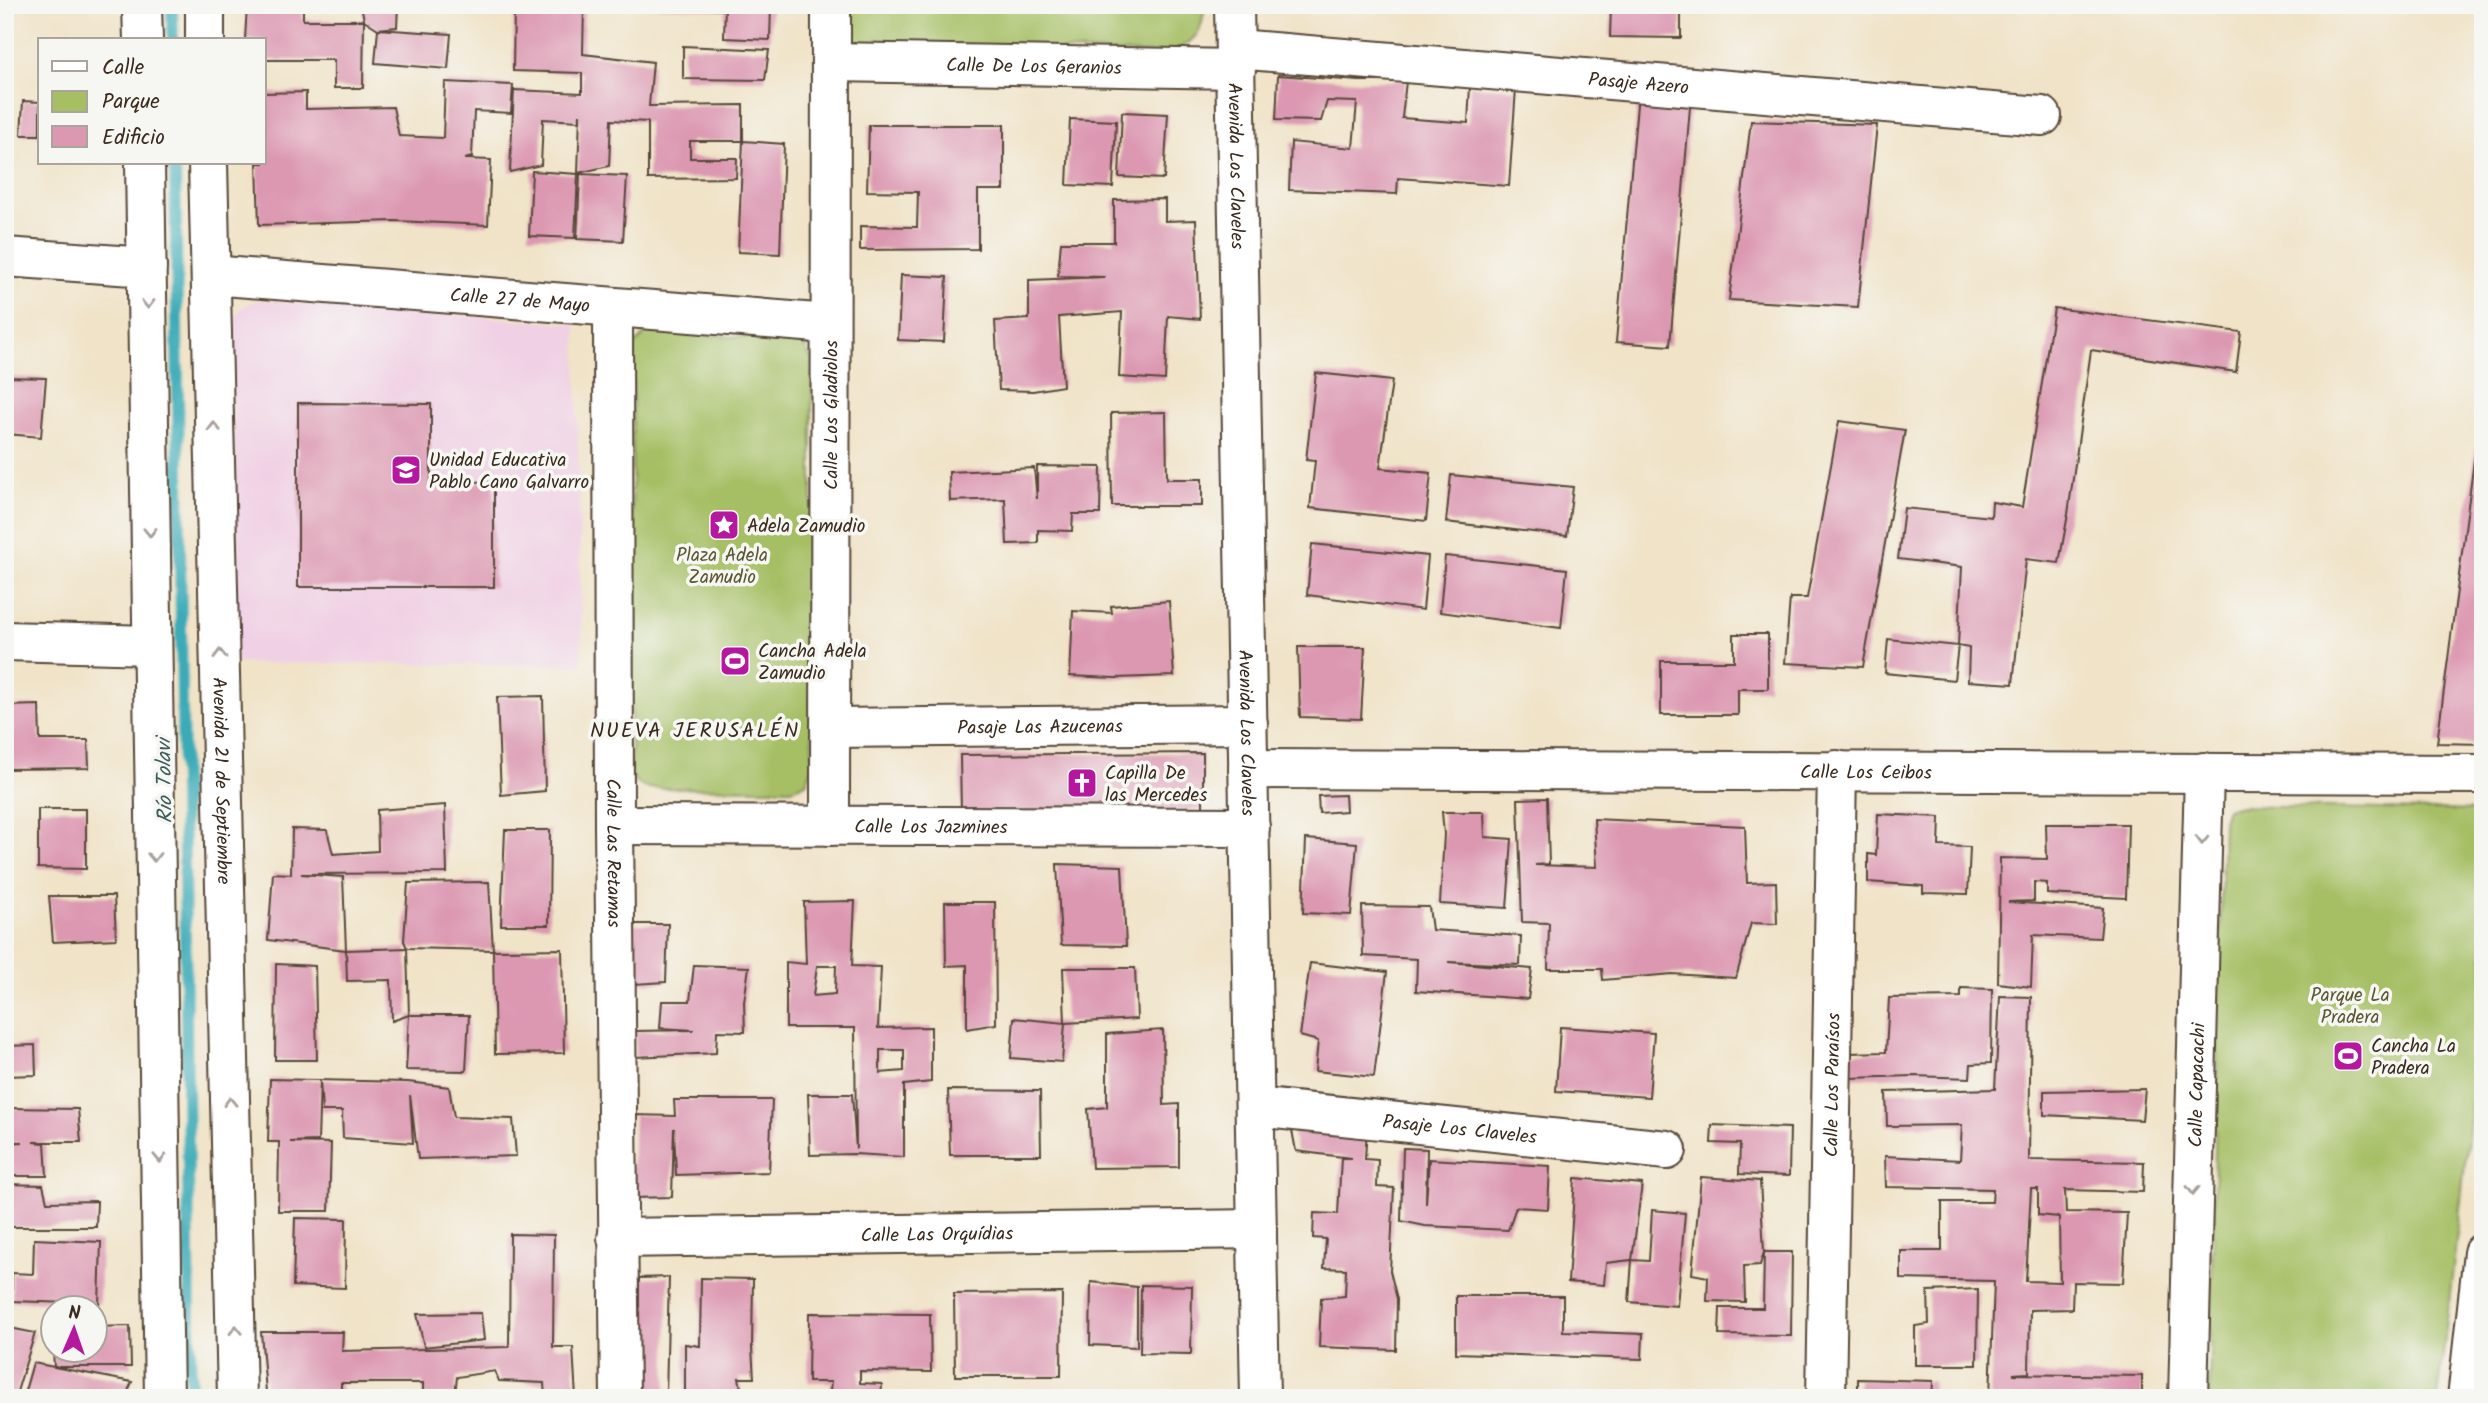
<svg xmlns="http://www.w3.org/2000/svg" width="2488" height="1403" font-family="Kalam,sans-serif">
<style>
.built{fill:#f0d0e4}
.green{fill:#a6bf65;stroke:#707442;stroke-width:2}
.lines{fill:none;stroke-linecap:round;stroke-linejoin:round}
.stream{stroke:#3babb8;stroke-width:12}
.building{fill:#dc97b1;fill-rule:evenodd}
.minor-casing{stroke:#564638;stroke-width:42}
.minor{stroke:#fff;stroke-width:38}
.oneway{stroke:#a79f9a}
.labels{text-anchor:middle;stroke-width:7;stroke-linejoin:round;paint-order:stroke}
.street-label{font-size:19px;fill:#3b2a1e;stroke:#f6f6f2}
.poi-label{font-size:19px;fill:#3b2a1e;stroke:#f6f6f2;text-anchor:start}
.park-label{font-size:19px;fill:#5b5733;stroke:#f6f6f2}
.neighbourhood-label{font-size:21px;letter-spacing:2px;fill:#3b2a1e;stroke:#f6f6f2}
.water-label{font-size:21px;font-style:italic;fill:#3b5e5c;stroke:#f6f6f2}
</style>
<rect width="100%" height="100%" fill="#f6f6f2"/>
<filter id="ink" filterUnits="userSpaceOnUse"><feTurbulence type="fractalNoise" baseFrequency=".0143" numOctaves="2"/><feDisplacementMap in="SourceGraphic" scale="14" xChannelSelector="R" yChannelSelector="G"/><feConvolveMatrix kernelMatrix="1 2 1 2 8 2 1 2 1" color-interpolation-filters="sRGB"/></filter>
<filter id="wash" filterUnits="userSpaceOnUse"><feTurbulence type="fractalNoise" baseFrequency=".00686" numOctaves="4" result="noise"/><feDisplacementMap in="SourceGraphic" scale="28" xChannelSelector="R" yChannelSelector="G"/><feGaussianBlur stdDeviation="1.57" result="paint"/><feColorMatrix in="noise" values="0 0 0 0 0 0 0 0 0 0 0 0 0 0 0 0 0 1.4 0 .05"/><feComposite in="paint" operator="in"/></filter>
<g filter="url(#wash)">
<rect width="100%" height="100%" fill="#f0e3c8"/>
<polygon class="built" points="257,300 576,324 582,665 235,663 232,325 241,308"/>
<g class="green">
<path d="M844,5H1204C1204,33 1194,41 1171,54L852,43L844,30Z"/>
<polygon points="647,332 793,340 805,347 812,361 812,769 806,783 792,789 646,788 637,783 631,774 633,346"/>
<polygon points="2236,806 2483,811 2483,1008 2438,1398 2209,1398 2223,821 2227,809"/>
</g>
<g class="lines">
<g class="stream">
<polyline points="172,5 173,40"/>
<polyline points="175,163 191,1398"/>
</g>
</g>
<g id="blocks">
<g class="building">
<polygon points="247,5 303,5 303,20 364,20 363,88 334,88 334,60 264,60 264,40 245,40"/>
<polygon points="361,5 398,5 397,27 378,29 364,20"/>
<polygon points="514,5 584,5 583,54 653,62 649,106 743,105 743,141 690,141 690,158 737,158 736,178 648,179 648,122 611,120 609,166 578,173 580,114 580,121 543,119 541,165 510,172 514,90 582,93 582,73 513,71"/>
<polygon points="656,5 724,5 724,10 656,7"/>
<polygon points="725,5 771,5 770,40 724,38"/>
<polygon points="1611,5 1681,5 1681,38 1610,37"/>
<polygon points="378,29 451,34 448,69 375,63"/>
<polygon points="683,46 769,50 765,80 683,79"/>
<polygon points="1278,75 1359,81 1406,81 1402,118 1468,123 1470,86 1516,89 1509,186 1398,178 1397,194 1289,190 1291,142 1353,148 1357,102 1327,101 1321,121 1276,120"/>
<polygon points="445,82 513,85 511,113 474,111 472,157 465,159 491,160 488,225 395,221 259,225 257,163 264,163 264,93 306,92 306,109 393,107 399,136 443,138"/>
<polygon points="1638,93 1691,95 1670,346 1616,342"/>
<polygon points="23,101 40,102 40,135 21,135"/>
<polygon points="1122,112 1168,114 1164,179 1119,177"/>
<polygon points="1070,119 1116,121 1113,187 1067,185"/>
<polygon points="1751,121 1877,125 1858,307 1729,300"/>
<polygon points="869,125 1004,125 1004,190 978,190 978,249 860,250 860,226 917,227 918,192 867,191"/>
<polygon points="743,141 784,144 780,254 738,252"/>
<polygon points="532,171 578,174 575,238 529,236"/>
<polygon points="580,174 627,176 623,241 577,239"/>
<polygon points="1165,199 1165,221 1196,220 1200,319 1168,316 1165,380 1119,377 1122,312 1059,317 1063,386 1033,391 999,390 995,321 1029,319 1029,280 1105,277 1058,276 1061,242 1114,242 1114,200"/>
<polygon points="901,275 947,277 944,342 898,340"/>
<polygon points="2054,308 2241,332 2236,372 2091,350 2068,514 2059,563 2026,559 2013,684 1968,681 1969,648 1958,646 1954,680 1885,673 1888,639 1958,646 1962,567 1898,559 1904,508 1991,517 1992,502 2022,507"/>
<polygon points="1316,373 1392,381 1380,468 1431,473 1426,521 1310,508 1315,461 1306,460"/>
<polygon points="5,377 46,378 41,437 6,434 7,406 5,406"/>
<polygon points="298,403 431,404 431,481 494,482 494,587 298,587"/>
<polygon points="2481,407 2483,744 2437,743"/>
<polygon points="1166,412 1167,479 1202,479 1202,506 1112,506 1111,413"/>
<polygon points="1839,421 1905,430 1863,667 1785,663 1790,598 1807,598"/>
<polygon points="1037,466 1101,467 1100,514 1073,514 1072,531 1038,530 1038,543 1007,544 1005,499 950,501 949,472 1034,468 1037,499"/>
<polygon points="1451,475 1573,487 1567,536 1446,522"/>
<polygon points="1312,544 1428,556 1423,610 1307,595"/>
<polygon points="1445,556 1567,569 1561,628 1440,612"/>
<polygon points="1169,601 1174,676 1115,678 1070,676 1073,611 1112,613 1111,606"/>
<polygon points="1734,634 1768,634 1768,689 1738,689 1738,715 1661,715 1661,661 1734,661"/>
<polygon points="1298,647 1365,647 1361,719 1300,717"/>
<polygon points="543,696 545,791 501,795 497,697"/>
<polygon points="39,705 40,740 88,740 89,768 5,769 5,706"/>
<polygon points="1203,753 1203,810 961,812 960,755"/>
<polygon points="1345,795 1346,811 1319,813 1318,796"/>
<polygon points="1547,798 1549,864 1535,865 1597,867 1594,819 1745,826 1747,883 1776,882 1777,924 1751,923 1736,978 1672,974 1603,980 1602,969 1548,969 1549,923 1522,922 1518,799"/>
<polygon points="445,805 447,873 301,874 343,877 346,950 268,940 273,873 291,874 292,829 327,830 333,854 378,851 377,810"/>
<polygon points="38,809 86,809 86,869 38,868"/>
<polygon points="1442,812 1484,812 1485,837 1512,839 1507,908 1440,904 1444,834"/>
<polygon points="1878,814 1940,817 1939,846 1970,847 1968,894 1923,893 1923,886 1868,882 1868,854 1876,855"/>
<polygon points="2046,824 2128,824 2126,898 2047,894 2047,883 2034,882 2034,901 2008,902 2103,908 2100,938 2033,935 2031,987 1998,983 2000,858 2047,859"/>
<polygon points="505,830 550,830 549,925 501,925"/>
<polygon points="1306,839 1357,843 1351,915 1303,913"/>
<polygon points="1057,864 1122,866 1126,946 1061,945"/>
<polygon points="489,882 493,950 562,949 564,1053 495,1054 493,950 407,948 404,941 408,883"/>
<polygon points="49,896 114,896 116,939 53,942"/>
<path d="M855,901L852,966L881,967L878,1028L931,1027V1082L904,1085V1157L855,1154L810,1155L808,1094H852L856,1149L855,1028H786V962L806,964L804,902ZM817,966H836L835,994L813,996ZM880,1050H904V1071L880,1073Z"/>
<polygon points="945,902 995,902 996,1024 967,1029 967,965 946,966"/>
<polygon points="1362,906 1429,907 1432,930 1521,936 1520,965 1448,962 1532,969 1528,999 1416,991 1417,959 1363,956"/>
<polygon points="632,924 668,924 666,982 634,984"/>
<polygon points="407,948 409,1015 392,1021 391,980 347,981 346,950"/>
<polygon points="1310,963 1387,972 1374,1077 1315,1071 1318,1041 1300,1036"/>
<polygon points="276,964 315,966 317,1060 275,1060"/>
<polygon points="694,965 749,967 744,1002 745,1032 717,1031 716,1053 635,1057 635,1031 694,1030 660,1028 662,1001 690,1001"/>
<polygon points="1063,968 1135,968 1137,1019 1065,1023 1062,1062 1011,1058 1014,1018 1065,1023"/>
<polygon points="1961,988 1992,989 1991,1063 1971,1064 1970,1078 1914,1076 1849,1078 1849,1053 1886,1052 1889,998 1961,997"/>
<path d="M2000,996L2031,997L2029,1160L2144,1162L2143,1192L2065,1190L2066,1212L2127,1213L2123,1283L2073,1282L2072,1309L2030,1310L2029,1373L2013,1374L2142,1376V1398H1990L1994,1281L1901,1279V1251H1942V1202H1992L1993,1189L1886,1187L1885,1156L1960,1160L1962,1125L1887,1126L1886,1092L1995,1089ZM2031,1189H2038V1215L2059,1217L2060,1282L2026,1281Z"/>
<polygon points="409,1015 469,1015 466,1071 406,1070"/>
<polygon points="1560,1027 1654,1033 1649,1097 1556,1091"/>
<polygon points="1163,1030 1164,1105 1179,1104 1179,1167 1092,1168 1088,1109 1107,1107 1107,1034"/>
<polygon points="35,1045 36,1075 5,1076 5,1046"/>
<polygon points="270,1079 408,1082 449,1087 454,1117 513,1119 516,1156 418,1159 410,1095 413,1143 343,1138 342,1111 322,1111 320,1081 318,1141 290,1142 331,1143 329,1211 278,1211 279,1142 268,1142"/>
<polygon points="2145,1089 2142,1120 2044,1115 2044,1091"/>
<polygon points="948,1090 1040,1091 1041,1155 950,1155"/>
<polygon points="674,1100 772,1100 769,1172 676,1175 674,1128 672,1197 631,1198 634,1115 675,1116"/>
<polygon points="5,1108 78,1109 81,1142 33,1142 45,1143 47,1176 5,1176 5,1143 23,1142 5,1142"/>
<polygon points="1290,1120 1367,1128 1365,1159 1378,1160 1377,1187 1394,1188 1390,1271 1397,1299 1396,1350 1319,1347 1321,1298 1345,1296 1346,1269 1324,1268 1326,1239 1313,1238 1314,1213 1338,1214 1341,1158 1351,1158 1296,1151"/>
<polygon points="1712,1125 1790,1128 1789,1176 1739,1174 1740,1144 1711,1143"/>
<polygon points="1403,1148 1427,1149 1426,1204 1429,1159 1550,1166 1548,1209 1516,1207 1508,1230 1425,1226 1401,1221"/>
<polygon points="1701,1177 1760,1181 1764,1252 1792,1252 1791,1336 1719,1335 1720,1308 1763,1308 1764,1252 1760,1265 1744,1266 1745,1302 1707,1301 1708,1277 1692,1274"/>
<polygon points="1575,1178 1642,1184 1632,1260 1649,1261 1652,1210 1685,1213 1677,1306 1629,1302 1632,1260 1606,1263 1604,1285 1568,1282"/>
<polygon points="5,1184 43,1185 47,1202 97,1201 96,1227 5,1227"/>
<polygon points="295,1218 346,1219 345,1288 293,1286"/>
<polygon points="510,1234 554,1235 553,1347 573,1347 576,1398 545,1398 544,1383 499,1381 495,1371 457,1377 455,1395 423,1396 423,1383 341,1383 341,1395 266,1392 261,1332 343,1332 342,1351 509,1347"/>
<polygon points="34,1239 101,1242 99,1304 12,1301 12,1273 33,1274"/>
<polygon points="669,1277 666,1396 639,1396 639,1278"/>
<polygon points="701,1278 753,1279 752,1348 754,1378 739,1378 743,1398 685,1398 685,1344 700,1346"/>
<polygon points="1091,1282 1137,1287 1137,1347 1090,1345"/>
<polygon points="1141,1285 1192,1286 1191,1354 1140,1353"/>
<polygon points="1978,1289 1977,1365 1915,1365 1915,1326 1929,1324 1928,1291"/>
<polygon points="1062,1293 1061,1376 955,1376 954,1294"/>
<polygon points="1456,1296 1563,1296 1563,1331 1643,1334 1642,1359 1456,1353"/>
<polygon points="481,1313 484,1340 424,1347 417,1314"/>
<polygon points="809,1313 930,1314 931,1372 860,1371 860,1383 882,1384 881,1398 829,1398 831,1382 808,1382"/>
<polygon points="130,1326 131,1367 54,1367 132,1382 125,1398 23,1398 33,1363 54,1367 53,1350 94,1350 94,1327"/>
<polygon points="5,1327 35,1333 15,1398 5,1398"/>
<polygon points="1858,1379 1933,1381 1932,1398 1858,1398"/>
</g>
</g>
</g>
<g filter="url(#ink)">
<use href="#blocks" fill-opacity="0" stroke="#564638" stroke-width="2"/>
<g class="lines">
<g class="minor-casing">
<g id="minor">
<polyline points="142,5 143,40"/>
<polyline points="205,5 205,40"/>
<path id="s1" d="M1234,5L1260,1398"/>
<path id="s2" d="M1236,49L2042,116"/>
<path id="s3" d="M831,62L1236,69"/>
<polyline points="145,163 164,1398"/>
<path id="s4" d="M208,163L237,1398"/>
<polyline points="5,257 147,267"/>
<path id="s5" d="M211,275L830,324"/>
<path id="s6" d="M613,307L614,825L620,1398"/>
<polyline points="5,641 151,645"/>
<path id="s7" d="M830,728L1248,724"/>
<path id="s8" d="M1248,769L2483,774"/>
<path id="s9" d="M614,825L1250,827"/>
<path id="s10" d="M830,826L831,5"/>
<path id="s11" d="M1255,1107L1667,1150"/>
<path id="s12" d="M617,1238L1257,1229"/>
<path id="s13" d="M1826,1398L1837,770"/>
<path id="s14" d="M2188,1398L2204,772"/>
<polyline points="2467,1398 2483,1253"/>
</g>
</g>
<use href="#minor" class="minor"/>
</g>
<defs><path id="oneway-chevron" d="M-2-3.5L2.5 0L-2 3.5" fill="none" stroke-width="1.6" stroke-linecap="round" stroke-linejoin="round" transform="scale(1.75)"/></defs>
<g class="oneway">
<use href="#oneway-chevron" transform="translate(148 304) rotate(89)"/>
<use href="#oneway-chevron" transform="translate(214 427) rotate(-91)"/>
<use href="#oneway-chevron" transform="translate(150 532) rotate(89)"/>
<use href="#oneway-chevron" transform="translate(220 654) rotate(-91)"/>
<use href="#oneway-chevron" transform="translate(2202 840) rotate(91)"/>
<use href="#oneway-chevron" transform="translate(154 857) rotate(89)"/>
<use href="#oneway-chevron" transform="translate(230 1102) rotate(-91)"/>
<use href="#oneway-chevron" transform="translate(160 1158) rotate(89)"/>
<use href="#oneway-chevron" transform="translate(2193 1190) rotate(91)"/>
<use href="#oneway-chevron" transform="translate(236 1330) rotate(-91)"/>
</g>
</g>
<defs>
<g id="school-square" transform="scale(1.575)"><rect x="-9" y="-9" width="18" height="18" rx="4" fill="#b5179e" stroke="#f6f6f2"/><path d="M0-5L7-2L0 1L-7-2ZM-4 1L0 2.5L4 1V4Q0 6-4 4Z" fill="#fff"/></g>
<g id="sight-square" transform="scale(1.575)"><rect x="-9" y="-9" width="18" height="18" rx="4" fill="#b5179e" stroke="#f6f6f2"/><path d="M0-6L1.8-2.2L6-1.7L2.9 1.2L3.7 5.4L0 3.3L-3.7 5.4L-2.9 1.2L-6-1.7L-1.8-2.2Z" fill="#fff"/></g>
<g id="stadium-square" transform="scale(1.575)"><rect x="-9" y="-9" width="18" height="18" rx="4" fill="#b5179e" stroke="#f6f6f2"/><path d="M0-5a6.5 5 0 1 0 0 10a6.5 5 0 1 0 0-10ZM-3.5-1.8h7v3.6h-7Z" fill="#fff"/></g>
<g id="church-square" transform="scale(1.575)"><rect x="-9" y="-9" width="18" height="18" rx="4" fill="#b5179e" stroke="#f6f6f2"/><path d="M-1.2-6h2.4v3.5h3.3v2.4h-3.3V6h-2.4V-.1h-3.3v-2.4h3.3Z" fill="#fff"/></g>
</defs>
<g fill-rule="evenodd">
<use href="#school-square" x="406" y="470"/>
<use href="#sight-square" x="724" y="525"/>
<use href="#stadium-square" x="735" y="661"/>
<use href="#church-square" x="1082" y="783"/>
<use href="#stadium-square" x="2348" y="1056"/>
</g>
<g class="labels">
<g class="street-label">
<text dy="7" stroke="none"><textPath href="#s3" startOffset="203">Calle De Los Geranios</textPath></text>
<text dy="7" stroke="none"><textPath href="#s2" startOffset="404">Pasaje Azero</textPath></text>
<text dy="7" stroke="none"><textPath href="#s1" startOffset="161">Avenida Los Claveles</textPath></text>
<text dy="7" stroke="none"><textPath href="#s5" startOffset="310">Calle 27 de Mayo</textPath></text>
<text dy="7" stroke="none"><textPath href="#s10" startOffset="411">Calle Los Gladiolos</textPath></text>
<text dy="7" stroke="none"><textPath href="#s7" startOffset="210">Pasaje Las Azucenas</textPath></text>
<text dy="7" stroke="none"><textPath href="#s1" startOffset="728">Avenida Los Claveles</textPath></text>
<text dy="7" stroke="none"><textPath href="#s8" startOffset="618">Calle Los Ceibos</textPath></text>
<text dy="7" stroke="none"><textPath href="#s4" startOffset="618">Avenida 21 de Septiembre</textPath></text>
<text dy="7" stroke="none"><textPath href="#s9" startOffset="317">Calle Los Jazmines</textPath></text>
<text dy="7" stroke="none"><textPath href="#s6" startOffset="546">Calle Las Retamas</textPath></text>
<text dy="7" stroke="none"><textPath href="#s13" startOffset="313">Calle Los Paraísos</textPath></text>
<text dy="7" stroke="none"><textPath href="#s14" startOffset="313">Calle Capacachi</textPath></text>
<text dy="7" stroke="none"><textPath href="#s11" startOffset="206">Pasaje Los Claveles</textPath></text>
<text dy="7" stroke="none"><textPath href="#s12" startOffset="320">Calle Las Orquídias</textPath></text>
</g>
<g class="poi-label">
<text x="429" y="466">Unidad Educativa<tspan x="429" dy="22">Pablo Cano Galvarro</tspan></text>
<text x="747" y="532">Adela Zamudio</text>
<text x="758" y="657">Cancha Adela<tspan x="758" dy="22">Zamudio</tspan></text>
<text x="1105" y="779">Capilla De<tspan x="1105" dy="22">las Mercedes</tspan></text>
<text x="2371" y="1052">Cancha La<tspan x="2371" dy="22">Pradera</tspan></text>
</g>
<g class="park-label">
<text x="722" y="561">Plaza Adela<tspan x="722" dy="22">Zamudio</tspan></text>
<text x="2350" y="1001">Parque La<tspan x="2350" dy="22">Pradera</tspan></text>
</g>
<g class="neighbourhood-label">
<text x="695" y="737">NUEVA JERUSALÉN</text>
</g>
<g class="water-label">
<text transform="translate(164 781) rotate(-91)" y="7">Río Tolavi</text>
</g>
</g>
<rect width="2488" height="1403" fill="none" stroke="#f6f6f2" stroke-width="28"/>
<rect x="38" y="38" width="228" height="126" fill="#f6f6f2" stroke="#aba49d" stroke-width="2"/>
<rect x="52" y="61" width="35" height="10" fill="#ffffff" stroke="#aba49d" stroke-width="2"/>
<text x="102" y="74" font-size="21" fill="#3b2a1e">Calle</text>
<rect x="52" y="91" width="35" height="21" fill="#a6bf65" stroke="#aba49d" stroke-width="2"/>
<text x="102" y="108" font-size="21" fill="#3b2a1e">Parque</text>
<rect x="52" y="126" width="35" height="21" fill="#dc97b1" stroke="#aba49d" stroke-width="2"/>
<text x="102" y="144" font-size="21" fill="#3b2a1e">Edificio</text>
<g transform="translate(74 1329) rotate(2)"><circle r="33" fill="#f6f6f2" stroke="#aba49d" stroke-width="2"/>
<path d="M0-5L12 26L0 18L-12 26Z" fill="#b5179e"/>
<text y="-10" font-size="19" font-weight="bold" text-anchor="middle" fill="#3b2a1e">N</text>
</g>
</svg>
